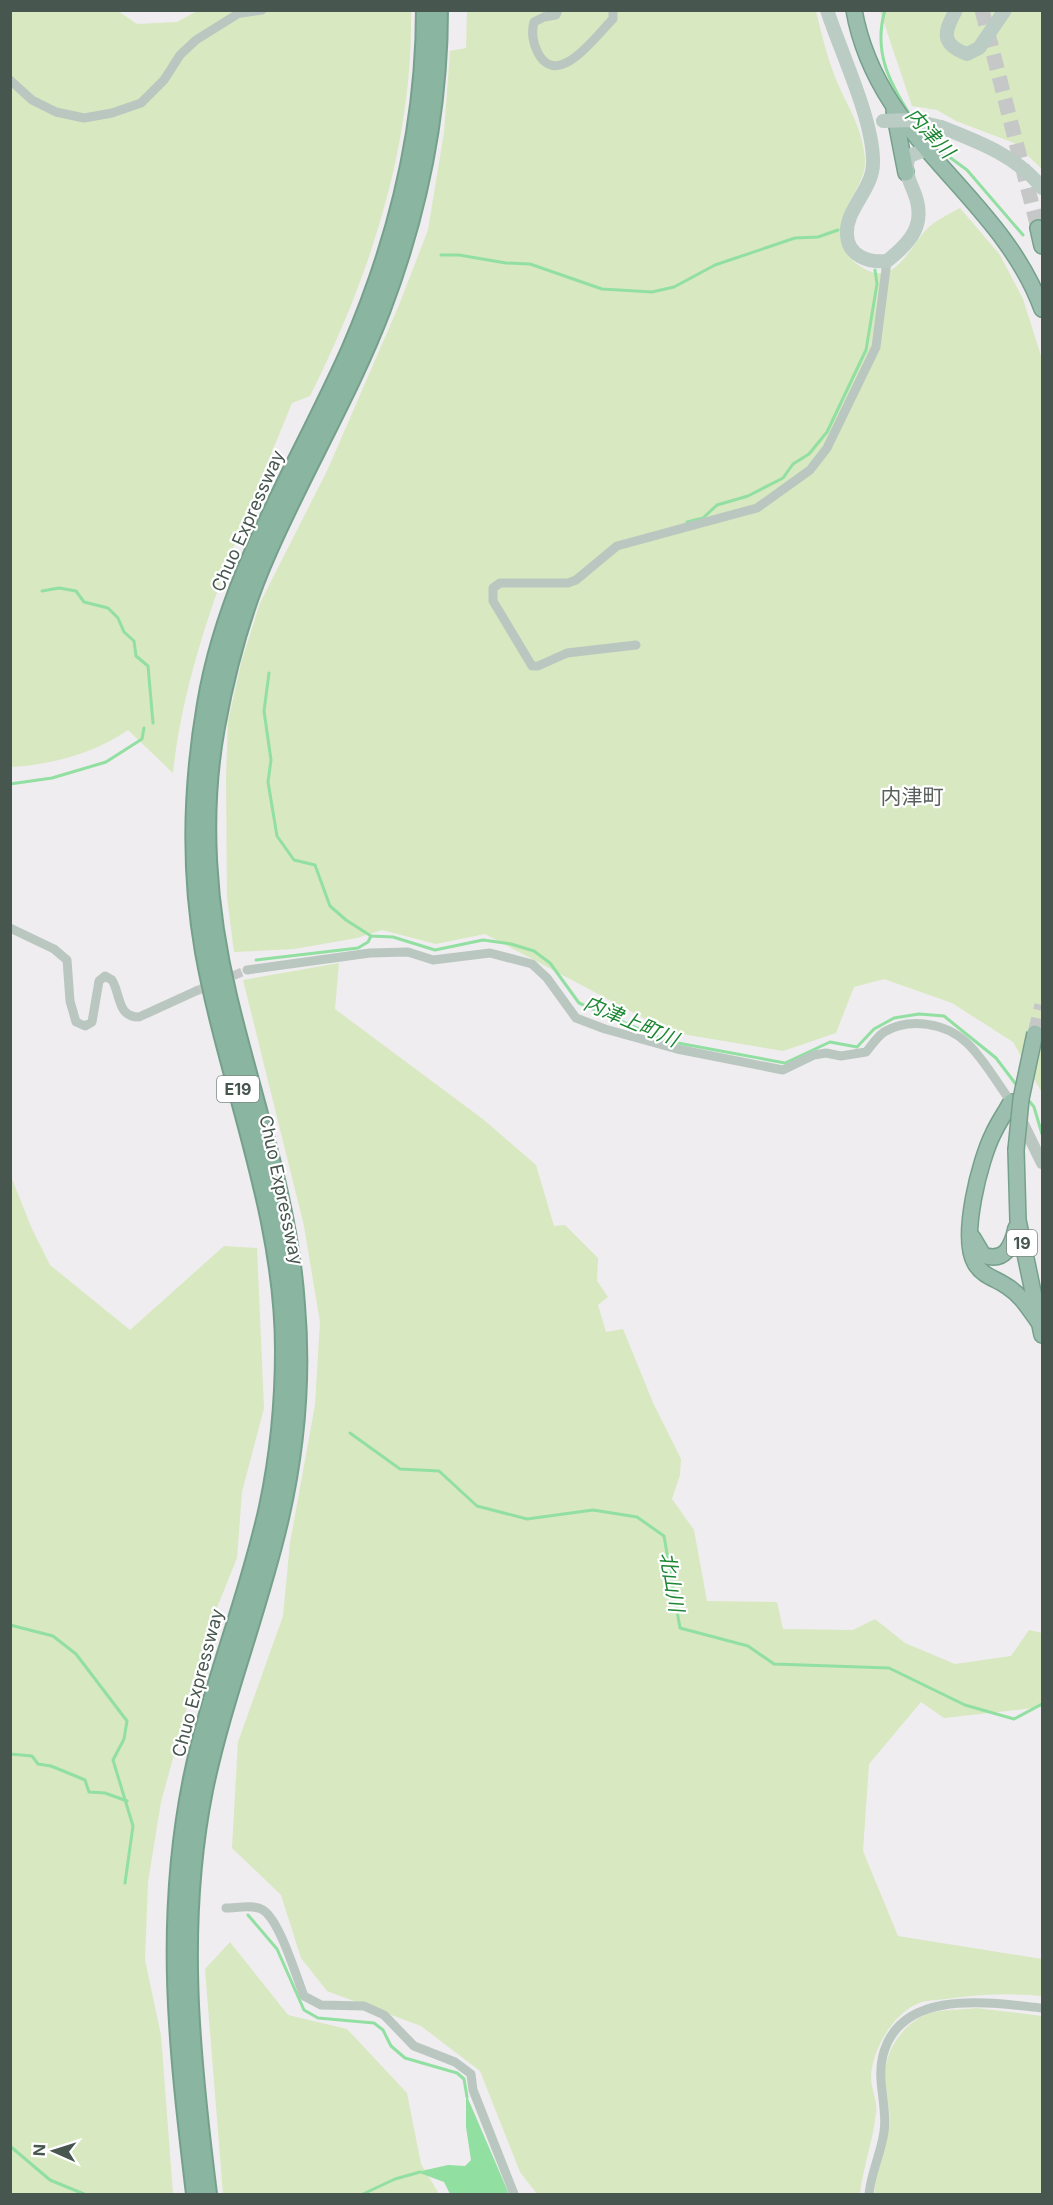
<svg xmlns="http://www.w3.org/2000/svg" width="1053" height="2205" font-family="Inter,'Noto Sans JP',sans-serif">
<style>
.green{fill:#d8e8c0}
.water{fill:#92dfa2}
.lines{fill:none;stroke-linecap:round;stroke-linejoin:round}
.stream{stroke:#92dfa2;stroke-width:3}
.minor-tunnel{stroke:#c5c8c7;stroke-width:9;stroke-dasharray:9 4.5;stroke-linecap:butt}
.trunk-tunnel{stroke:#c5c8c7;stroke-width:15;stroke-dasharray:15 8;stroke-linecap:butt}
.trunk-casing{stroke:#75a18c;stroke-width:18}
.motorway-casing{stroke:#75a18c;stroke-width:20}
.minor{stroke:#bac7c0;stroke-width:9}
.tertiary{stroke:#bac7c0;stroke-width:12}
.secondary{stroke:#baccc4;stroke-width:14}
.trunk{stroke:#9cbeae;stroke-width:15}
.motorway{stroke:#8ab5a0;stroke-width:16}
.trunk-bridge-casing{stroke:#75a18c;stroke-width:18;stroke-linecap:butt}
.secondary-bridge{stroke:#baccc4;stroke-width:14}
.trunk-bridge{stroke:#9cbeae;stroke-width:15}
.labels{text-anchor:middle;stroke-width:4.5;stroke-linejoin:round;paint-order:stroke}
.shield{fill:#fff;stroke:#7e8984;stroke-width:1.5}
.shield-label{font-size:16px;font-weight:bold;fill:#47574f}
.street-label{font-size:18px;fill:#47574f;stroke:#fff}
.water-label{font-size:20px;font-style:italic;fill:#1d8733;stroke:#fff}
.quarter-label{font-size:21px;fill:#5a605e;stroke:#fff}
</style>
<rect width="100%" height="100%" fill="#efedef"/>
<g class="green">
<path d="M11,11H118L137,24L177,22L197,11H411C413,146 370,276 310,396L292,403C245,519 186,648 173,773L128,730C95,753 51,765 11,767Z"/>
<path d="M467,11H816C821,32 827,56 835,77C847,107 861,123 865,158C867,180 848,198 843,218C838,232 841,250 852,260C891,294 904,255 926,230C934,221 949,214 960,208L1000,255L1023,299L1042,359V1093L1013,1042L952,1003L884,979L854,987L836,1033L783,1051L670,1032L485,934L436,944L382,930L357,938L294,949L234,952L227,897L226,779L228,722L241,663L260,603L327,471L399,305L428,230L444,132L450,51L466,48Z"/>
<polygon points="880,11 1042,11 1042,169 1014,143 956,121 937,110 912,106"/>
<path d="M339,963L335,1009L484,1120L536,1165L554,1226L565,1225L598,1258L597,1281L608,1297L598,1305L606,1332L623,1329L654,1405L681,1459L680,1475L672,1499L694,1530L707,1601L777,1602L783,1629L853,1630L875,1619L905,1643L955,1664L1011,1656L1029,1630L1042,1633V1707L944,1718L921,1702L869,1764L863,1851L898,1936L1042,1959V1996C1010,1993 979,1994 946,1999C938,2000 927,2000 919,2003C893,2013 872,2050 871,2077C871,2089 878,2101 876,2113C873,2141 863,2167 860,2194H537L520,2172L480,2071L421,2026L327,1991L301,1958L281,1895L232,1848L238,1742L283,1616L290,1543L315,1405L320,1322L304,1226L243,980Z"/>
<polygon points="10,1174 32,1229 50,1265 130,1330 224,1246 257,1248 264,1408 242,1492 237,1558 218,1605 198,1667 161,1802 148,1882 145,1960 161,2035 173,2194 11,2194"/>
<polygon points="230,1942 288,2015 347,2029 407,2093 421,2164 439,2194 223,2194 205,1969"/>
<path d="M976,2008L1042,2016V2194H874C876,2171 886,2150 889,2127C891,2110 886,2094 885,2077C884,2050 905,2021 930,2013C944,2009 962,2010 976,2008Z"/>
</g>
<polygon class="water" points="466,2094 509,2194 450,2194 444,2182 417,2172 448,2165 465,2166 471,2160 466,2127"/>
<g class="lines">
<g class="stream">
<path d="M885,10C873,51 889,82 910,115"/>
<polyline points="923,129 948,156 967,170 1023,235"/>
<polyline points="441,255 459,255 506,263 530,264 602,289 652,292 674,287 715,265 795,238 818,237 838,230"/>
<polyline points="687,522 703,518 717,505 748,496 783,478 793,464 809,454 827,432 866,350 877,284 875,270"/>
<polyline points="42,591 59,588 76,591 84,602 108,608 118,618 124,632 134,641 136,656 148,666 153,723"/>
<polyline points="269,673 264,711 271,760 268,782 277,836 294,860 315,865 330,906 346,920 371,936 393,937 435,950 483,940 511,944 534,951 550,963 579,1003 667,1041 785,1063 830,1042 857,1047 874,1029 894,1018 919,1014 944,1016 996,1058 1018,1087"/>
<polyline points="10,784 52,778 106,762 142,739 144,728"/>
<polyline points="256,960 358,948 368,942 371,936"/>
<polyline points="1026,1097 1034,1107 1042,1134"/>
<polyline points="350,1433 400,1469 439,1471 477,1506 527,1519 593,1510 637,1517 664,1536 680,1628 748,1646 774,1664 889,1668 965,1705 1014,1719 1042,1704"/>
<polyline points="10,1625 53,1636 76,1654 127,1721 124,1739 113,1760 133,1826 125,1883"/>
<polyline points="10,1754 32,1756 38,1764 51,1766 85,1780 89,1792 105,1793 127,1801"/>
<polyline points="248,1915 277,1949 304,2010 318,2018 374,2023 383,2030 391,2046 405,2058 457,2073 464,2079 467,2097"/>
<polyline points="10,2146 50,2180 84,2194"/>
<polyline points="363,2194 395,2179 420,2172"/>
</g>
<polyline class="minor-tunnel" points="196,991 247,970"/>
<g class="trunk-tunnel">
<polyline points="982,10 1038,228"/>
<polyline points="1035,1033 1042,1005"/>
</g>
<g class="trunk-casing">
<g id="trunk">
<path d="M854,10C877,141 1000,194 1042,309"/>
<polyline points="894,111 906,173"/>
<polyline points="1038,228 1042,246"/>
<path d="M1011,1102C1005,1113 998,1123 993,1134C980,1160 960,1237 975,1263C982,1276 997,1279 1008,1287C1021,1295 1029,1309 1038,1321"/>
<polyline points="1016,1150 1018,1220 1042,1335"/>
<path d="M973,1238L983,1255C1005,1263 1012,1246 1016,1228"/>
</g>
</g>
<g class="motorway-casing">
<g id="motorway">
<path d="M195,2194C178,2050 163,1924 192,1779C211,1686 248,1599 268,1507C279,1455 284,1403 284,1350C284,1212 228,1085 204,952C190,871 192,786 206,704C227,576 298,467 350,350C397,242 425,128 425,10"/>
<path d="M208,2194C191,2059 177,1925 204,1790C223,1698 259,1610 280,1518C296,1448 302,1376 296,1305C289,1199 252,1098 228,996C207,909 200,815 216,727C227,667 242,610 267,554C303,471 350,393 382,309C418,214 439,112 439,10"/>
</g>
</g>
<g class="minor">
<path d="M558,10L556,15L544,17L534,22C531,32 533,44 538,53C558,91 598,33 613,19V10"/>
<polyline points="241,13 262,10"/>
<polyline points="10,80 32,100 56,112 84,118 112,113 141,103 164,80 180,55 196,40 244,10"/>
<polyline points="636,645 567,653 538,666 532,666 493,601 493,588 500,583 568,583 576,580 617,546 757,508 810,470 827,448 876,347 887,261"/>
<path d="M10,928L54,949L67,960L70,1001L76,1022L85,1026L92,1022L99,981L105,976L112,980C121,995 117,1017 139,1017L196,991"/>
<path d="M247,970L370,953L408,952L433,960L490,953L532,964L547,978L576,1018L605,1029L677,1049L783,1070L814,1055L826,1053L841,1056L866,1052C871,1046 877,1037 884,1032C910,1017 946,1023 967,1043C984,1059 997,1083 1011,1102"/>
<path d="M226,1908C237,1908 254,1904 263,1910C280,1921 296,1976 304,1996L321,2005L364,2006L384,2015L414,2046L455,2062L471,2074L473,2090L514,2194"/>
<path d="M869,2194C871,2173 881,2153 884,2132C888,2107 876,2081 883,2055C901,1987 991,2003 1042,2008"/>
</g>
<polyline class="tertiary" points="1018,1114 1042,1163"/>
<g class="secondary">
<path d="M827,10C841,53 874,121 873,163C873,190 845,209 847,235C848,256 869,263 887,261C911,242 927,224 914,192C908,177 904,171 909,156L925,150"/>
<path d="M956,10C944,32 940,44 967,54L979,48L1005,10"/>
<path d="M941,127C979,142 1017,156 1042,188"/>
</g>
<use href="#trunk" class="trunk"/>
<use href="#motorway" class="motorway"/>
<g class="trunk-bridge-casing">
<polyline id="trunk-bridge" points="1016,1150 1021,1099 1035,1033"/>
</g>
<polyline class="secondary-bridge" points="883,121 911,120 941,127"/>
<use href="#trunk-bridge" class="trunk-bridge"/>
</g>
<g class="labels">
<g class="shield">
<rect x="217" y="1076" width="42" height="26" rx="4.5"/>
<rect x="1007" y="1230" width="30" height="26" rx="4.5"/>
</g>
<g class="shield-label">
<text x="238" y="1095">E19</text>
<text x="1022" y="1249">19</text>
</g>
<g class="street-label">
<text transform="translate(248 521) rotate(-66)" y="6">Chuo Expressway</text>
<text transform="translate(281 1190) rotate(78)" y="6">Chuo Expressway</text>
<text transform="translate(198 1683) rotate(-75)" y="6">Chuo Expressway</text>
</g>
<g class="water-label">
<text transform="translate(930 133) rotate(47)" y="7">内津川</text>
<text transform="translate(631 1021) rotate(23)" y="7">内津上町川</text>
<text transform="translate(672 1582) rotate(80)" y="7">北山川</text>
</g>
<g class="quarter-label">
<text x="912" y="804">内津町</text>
</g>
</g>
<rect width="1053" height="2205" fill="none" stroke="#47574f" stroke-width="24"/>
<g transform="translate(54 2151) rotate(273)" stroke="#ffffff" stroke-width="4.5" paint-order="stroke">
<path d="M0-4.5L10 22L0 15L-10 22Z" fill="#47574f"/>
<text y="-9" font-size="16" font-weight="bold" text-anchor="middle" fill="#47574f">N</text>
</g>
</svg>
